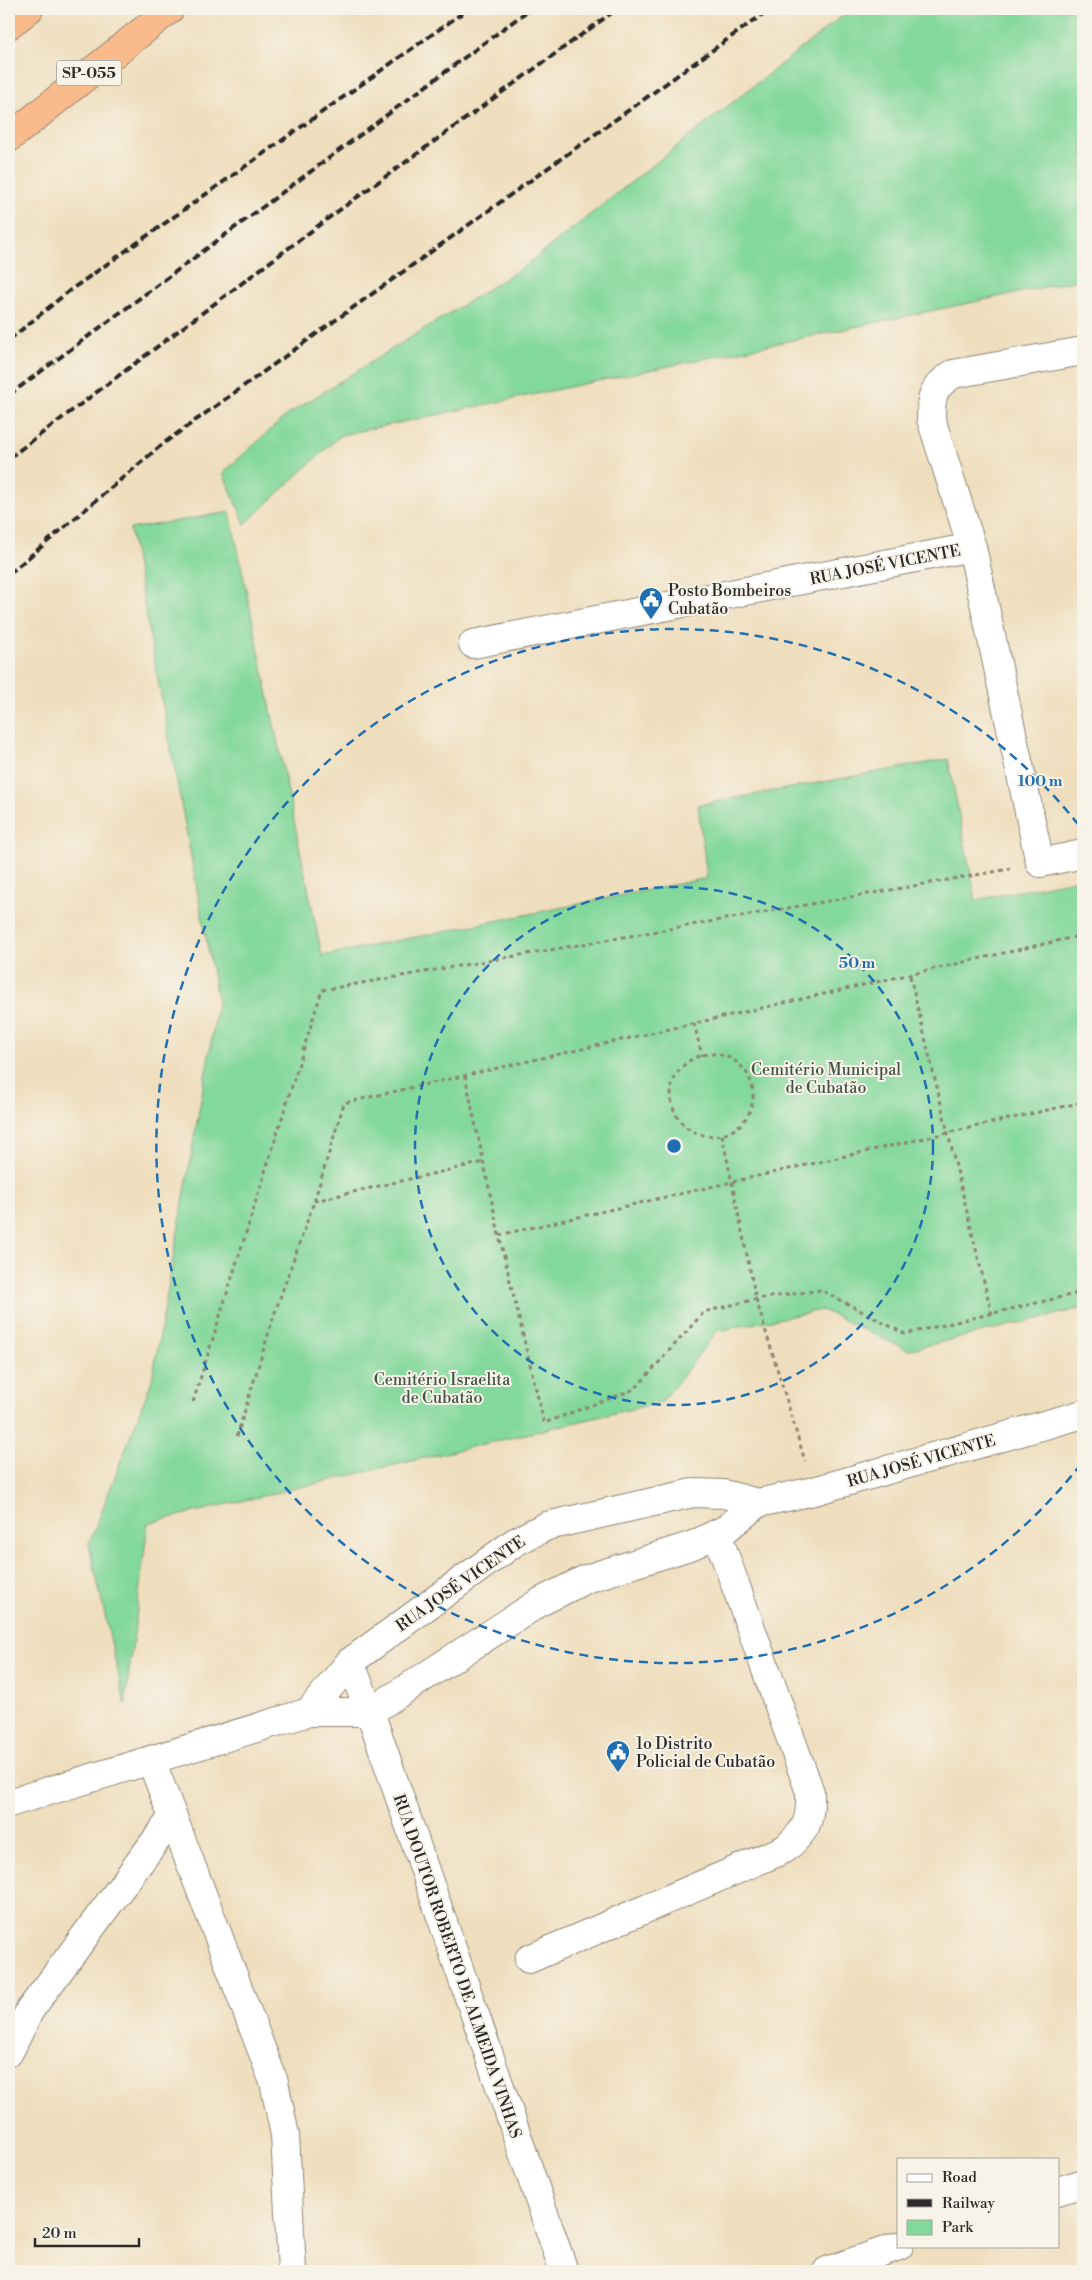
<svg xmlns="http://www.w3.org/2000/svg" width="1092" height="2280" font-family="'Libre Bodoni',serif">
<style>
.green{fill:#83d89b;stroke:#578263}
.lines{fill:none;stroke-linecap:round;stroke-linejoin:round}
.minor-casing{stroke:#8d8474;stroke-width:30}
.highway-casing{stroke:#8d8474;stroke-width:30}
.path{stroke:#8d8474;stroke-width:3;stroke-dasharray:4 4;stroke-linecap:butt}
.minor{stroke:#fff;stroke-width:28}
.highway{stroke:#fabb8c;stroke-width:28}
.rail{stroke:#2b2b2b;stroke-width:4;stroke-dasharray:8 4;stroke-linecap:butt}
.ring{fill:none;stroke:#1f6fb2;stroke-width:2.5;stroke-dasharray:9 6}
.labels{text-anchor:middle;stroke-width:4;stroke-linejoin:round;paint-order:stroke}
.shield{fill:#f7f3e8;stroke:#686764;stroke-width:1}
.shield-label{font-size:15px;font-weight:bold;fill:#2b2b2b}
.street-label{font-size:16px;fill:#2b2b2b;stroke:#f7f3e8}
.poi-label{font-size:16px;fill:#2b2b2b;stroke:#f7f3e8;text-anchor:start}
.park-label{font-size:16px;fill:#415647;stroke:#f7f3e8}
.centre{fill:#1f6fb2;stroke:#f7f3e8;stroke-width:2.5}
.ring-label{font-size:15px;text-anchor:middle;font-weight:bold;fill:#1f6fb2;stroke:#f7f3e8;stroke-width:4;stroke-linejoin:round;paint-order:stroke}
</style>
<rect width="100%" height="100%" fill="#f7f3e8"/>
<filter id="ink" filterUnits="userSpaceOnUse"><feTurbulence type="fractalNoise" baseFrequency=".02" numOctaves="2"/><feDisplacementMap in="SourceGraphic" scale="10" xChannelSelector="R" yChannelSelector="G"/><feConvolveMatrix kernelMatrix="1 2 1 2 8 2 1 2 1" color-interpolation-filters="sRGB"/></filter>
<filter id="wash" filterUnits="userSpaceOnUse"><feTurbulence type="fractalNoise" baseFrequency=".0096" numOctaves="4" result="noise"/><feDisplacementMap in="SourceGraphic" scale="20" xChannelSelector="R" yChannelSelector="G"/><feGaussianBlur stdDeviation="1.12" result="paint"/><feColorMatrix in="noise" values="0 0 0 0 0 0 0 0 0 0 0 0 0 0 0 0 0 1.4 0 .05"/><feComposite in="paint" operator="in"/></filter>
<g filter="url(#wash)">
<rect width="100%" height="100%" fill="#efdebd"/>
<g class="green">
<polygon points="851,9 1083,9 1083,279 341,435 245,524 223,473 288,414 525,266"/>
<polygon points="230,512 322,956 707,878 698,805 948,759 976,900 1083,878 1083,1308 908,1350 822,1310 717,1331 662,1402 148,1523 125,1704 89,1544 152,1380 218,1002 130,529"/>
</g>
</g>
<g filter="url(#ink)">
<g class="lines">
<g class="minor-casing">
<g id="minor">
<path d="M1083,351L953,374C932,388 931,395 931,419L972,547L1040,863L1083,854"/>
<polyline points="473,644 972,547"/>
<polyline points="350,1662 370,1712 564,2271"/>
<polyline points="309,1712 350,1662 515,1542 547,1526 693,1493 724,1494 758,1503"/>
<polyline points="151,1760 274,2082 285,2135 292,2271"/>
<polyline points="9,1803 309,1712 370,1712 540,1602 586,1579 693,1545 726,1529 758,1503 814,1491 1083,1414"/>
<path d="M529,1959L785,1849C807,1830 811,1821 810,1792L717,1534"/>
<polyline points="9,2052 30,2010 173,1817"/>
<polyline points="1058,2191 1083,2183"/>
<polyline points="827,2271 899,2246"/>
</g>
</g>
<g class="highway-casing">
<g id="highway">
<polyline points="9,25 29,9"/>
<polyline points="9,138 170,9"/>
</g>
</g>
<g class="path">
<polyline points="910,976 992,1315"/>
<polyline points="694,1023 702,1056"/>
<circle cx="712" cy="1095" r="41"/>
<polyline points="465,1075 499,1235 544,1423 635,1389 704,1312 756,1299 821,1290 905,1334 1083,1292"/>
<polyline points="722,1135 756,1299 805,1461"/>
<polyline points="314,1201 484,1162"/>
<polyline points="499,1235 1083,1102"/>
<polyline points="193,1402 322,990 1010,869"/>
<polyline points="237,1436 276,1309 314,1202 344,1103 1083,935"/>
</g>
<use href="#minor" class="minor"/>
<use href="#highway" class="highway"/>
<g class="rail">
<polyline points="9,340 69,291 468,9"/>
<polyline points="9,395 530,9"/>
<polyline points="9,458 334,214 617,9"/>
<polyline points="9,574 164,443 770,9"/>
</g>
</g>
</g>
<g class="ring">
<circle cx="674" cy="1146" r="259"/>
<path d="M1081 1464A517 517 0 1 1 1081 828"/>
</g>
<defs>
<g id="civic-pin" transform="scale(1.25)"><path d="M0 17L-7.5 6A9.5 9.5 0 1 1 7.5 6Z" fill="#1f6fb2" stroke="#f7f3e8"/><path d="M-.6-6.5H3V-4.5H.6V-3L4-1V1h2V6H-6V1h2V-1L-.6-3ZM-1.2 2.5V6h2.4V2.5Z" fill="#fff"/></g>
</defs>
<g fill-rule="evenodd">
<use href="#civic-pin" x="651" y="599"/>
<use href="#civic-pin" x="618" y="1752"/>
</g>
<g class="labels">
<rect class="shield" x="56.5" y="60.5" width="65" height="25" rx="4"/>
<g class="shield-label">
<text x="89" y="78">SP-055</text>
</g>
<g class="street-label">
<text transform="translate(885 564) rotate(-11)" y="6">RUA JOSÉ VICENTE</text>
<text transform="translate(921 1460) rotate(-16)" y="6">RUA JOSÉ VICENTE</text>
<text transform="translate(460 1583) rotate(-35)" y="6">RUA JOSÉ VICENTE</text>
<text transform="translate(458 1966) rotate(71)" y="6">RUA DOUTOR ROBERTO DE ALMEIDA VINHAS</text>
</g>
<g class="poi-label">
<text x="668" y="596">Posto Bombeiros<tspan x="668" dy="18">Cubatão</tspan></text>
<text x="636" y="1749">1o Distrito<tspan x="636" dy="18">Policial de Cubatão</tspan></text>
</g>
<g class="park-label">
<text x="826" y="1075">Cemitério Municipal<tspan x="826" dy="18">de Cubatão</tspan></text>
<text x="442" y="1385">Cemitério Israelita<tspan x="442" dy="18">de Cubatão</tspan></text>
</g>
</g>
<circle cx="674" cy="1146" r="8" class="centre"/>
<g class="ring-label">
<text x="1040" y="786">100 m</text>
<text x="857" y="968">50 m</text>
</g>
<rect width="1092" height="2280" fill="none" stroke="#f7f3e8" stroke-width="30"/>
<rect x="897" y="2158" width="162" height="90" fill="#f7f3e8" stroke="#a5a39c"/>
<rect x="907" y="2174" width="25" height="8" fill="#ffffff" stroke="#a5a39c"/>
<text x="942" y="2182" font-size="15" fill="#2b2b2b">Road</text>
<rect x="907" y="2199" width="25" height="8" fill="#2b2b2b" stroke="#a5a39c"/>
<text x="942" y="2208" font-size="15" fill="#2b2b2b">Railway</text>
<rect x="907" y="2220" width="25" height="15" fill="#83d89b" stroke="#a5a39c"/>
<text x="942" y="2232" font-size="15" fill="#2b2b2b">Park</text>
<path d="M35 2238v8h104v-8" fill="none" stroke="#2b2b2b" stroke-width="2.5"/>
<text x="42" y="2238" font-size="15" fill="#2b2b2b" stroke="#f7f3e8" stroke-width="4" paint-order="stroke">20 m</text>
</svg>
